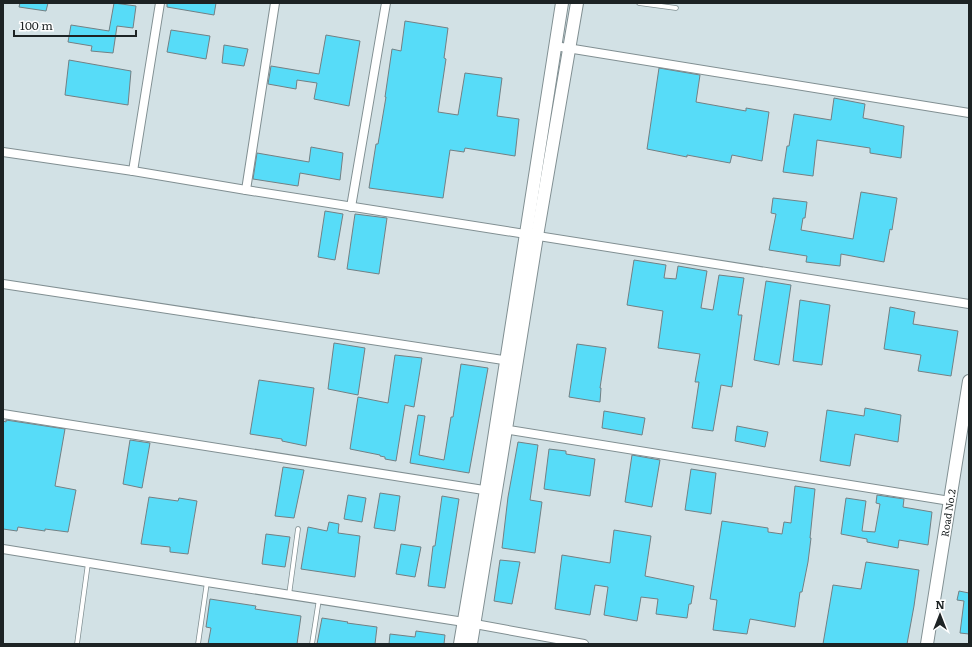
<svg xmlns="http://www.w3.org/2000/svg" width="972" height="647" font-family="Literata,serif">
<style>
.building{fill:#57dcf8;stroke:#738084}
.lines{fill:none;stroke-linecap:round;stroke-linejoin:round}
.lane-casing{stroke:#818f92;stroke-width:5.5}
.street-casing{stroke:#818f92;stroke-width:10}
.secondary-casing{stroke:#818f92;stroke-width:14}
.lane{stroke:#fff;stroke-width:4}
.street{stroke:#fff;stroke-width:8}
.secondary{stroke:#fff;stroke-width:12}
.labels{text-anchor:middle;stroke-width:3;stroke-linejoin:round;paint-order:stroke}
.street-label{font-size:10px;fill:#1d2324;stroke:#fff}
</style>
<rect width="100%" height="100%" fill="#d2e1e5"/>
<g class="building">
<polygon points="20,3 48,3 46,11 19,7"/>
<polygon points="114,3 136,6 133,28 117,26 113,53 91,51 92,46 68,42 71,25 109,31"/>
<polygon points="167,3 216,3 214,15 167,7"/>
<polygon points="405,21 448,28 444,58 446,59 438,112 458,115 465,73 502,78 497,116 519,119 515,156 465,148 464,152 450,150 443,198 369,188 376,144 378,144 386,97 385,97 392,49 401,51"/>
<polygon points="171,30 210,36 206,59 167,52"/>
<polygon points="326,35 360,41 349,106 314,99 317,83 297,80 296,89 268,84 271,66 319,74"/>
<polygon points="224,45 248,49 244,66 222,63"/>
<polygon points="69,60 131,71 128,105 65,95"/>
<polygon points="659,68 700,75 696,102 746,111 746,108 769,112 762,161 732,155 730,163 687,155 687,157 647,149"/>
<polygon points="834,98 865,104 863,118 904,126 901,158 870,153 870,148 817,140 813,176 783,172 787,146 789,146 794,114 831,120"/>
<polygon points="311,147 343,153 340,180 300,173 298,186 253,179 257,153 309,162"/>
<polygon points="861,192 897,198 892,230 890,229 884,262 841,254 840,266 806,262 807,256 769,250 776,214 771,213 773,198 807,202 805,218 803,218 801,230 853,239"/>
<polygon points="325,211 343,214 335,260 318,257"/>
<polygon points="355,214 387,218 379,274 347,269"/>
<polygon points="634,260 666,265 664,278 676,279 678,266 707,271 701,308 713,310 719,275 744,278 738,315 742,315 732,387 721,385 713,431 692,428 699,382 695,382 700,354 658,348 663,311 627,305"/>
<polygon points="766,281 791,285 779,365 754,360"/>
<polygon points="800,300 830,305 822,365 793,361"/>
<polygon points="890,307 915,312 913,324 958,331 951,376 918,371 921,355 884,349"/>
<polygon points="334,343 365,348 358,395 328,389"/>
<polygon points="577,344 606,348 600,388 601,388 600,402 569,397"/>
<polygon points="395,355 422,358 414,407 405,405 396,461 385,459 385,457 380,456 380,455 350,449 358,397 388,403"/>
<polygon points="461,364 488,368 469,473 410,463 418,415 425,416 419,455 444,460 451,417 453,417"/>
<polygon points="259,380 314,388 306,446 282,441 282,439 250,434"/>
<polygon points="865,408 901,415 898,442 855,434 850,466 820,461 827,410 864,416"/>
<polygon points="604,411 645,418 642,435 602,428"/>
<polygon points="6,420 65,429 55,486 76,490 68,532 45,529 45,531 18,527 17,531 3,529 3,421 6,422"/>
<polygon points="737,426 768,432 765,447 735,441"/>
<polygon points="130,440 150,443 142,488 123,484"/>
<polygon points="518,442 538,445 530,500 542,502 535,553 502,548 508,497"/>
<polygon points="549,449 566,451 566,454 595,459 590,496 544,489"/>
<polygon points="632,455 660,460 652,507 625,502"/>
<polygon points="283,467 304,470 294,518 275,516"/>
<polygon points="691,469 716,473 711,514 685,510"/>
<polygon points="795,486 815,489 810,538 811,538 808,562 802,592 800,592 795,627 750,619 747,634 713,630 717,600 710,599 722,521 768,528 768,532 782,534 784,522 791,523"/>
<polygon points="380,493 400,496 395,531 374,528"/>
<polygon points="348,495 366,498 362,522 344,519"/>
<polygon points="877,495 904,499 903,507 932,512 928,545 899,540 898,548 867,542 867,539 841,534 846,498 866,501 862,531 875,532 880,504 876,503"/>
<polygon points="442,496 459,499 445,588 428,586 433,546 435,546"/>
<polygon points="149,497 178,501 179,498 197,501 188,554 170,552 170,547 141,544"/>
<polygon points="329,522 339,524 338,533 360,536 355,577 301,569 308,527 327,531"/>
<polygon points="614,530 651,536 645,576 694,586 691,604 689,604 687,618 656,614 658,599 641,597 637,621 604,615 608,587 595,585 590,615 555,609 562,555 610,563"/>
<polygon points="266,534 290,537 285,567 262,564"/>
<polygon points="401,544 421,547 415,577 396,574"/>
<polygon points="500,560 520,562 512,604 494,601"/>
<polygon points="866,562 919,570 914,606 907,644 823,644 833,585 861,589"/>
<polygon points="959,591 969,593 969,634 960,633 964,601 957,600"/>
<polygon points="210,599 256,606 255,609 301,616 297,644 208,644 211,628 206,627"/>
<polygon points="322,618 348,622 347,623 377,627 375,644 317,644"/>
<polygon points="416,631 445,635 444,644 389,644 390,634 415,637"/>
</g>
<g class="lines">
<g class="lane-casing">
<g id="lane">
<polyline points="639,3 676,8"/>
<polyline points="289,595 298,529"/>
<polyline points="77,644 88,563"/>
<polyline points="198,644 207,582"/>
<polyline points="312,644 319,599"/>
</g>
</g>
<g class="street-casing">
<g id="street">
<polyline points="555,46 969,113"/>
<polyline points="3,152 133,171 246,190 969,304"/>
<polyline points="133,171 160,3"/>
<polyline points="246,190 275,3"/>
<polyline points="351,207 386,3"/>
<polyline points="3,284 510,361"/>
<polyline points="3,414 490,491"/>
<polyline points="503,429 950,501"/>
<polyline points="3,549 207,582 464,622 584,644"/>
</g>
</g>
<g class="secondary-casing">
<g id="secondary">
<polyline points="460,644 486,490 562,3"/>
<polyline points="471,644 506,429 537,236 577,3"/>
<polyline points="927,644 969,381"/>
</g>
</g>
<use href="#lane" class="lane"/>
<use href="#street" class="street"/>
<use href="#secondary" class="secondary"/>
</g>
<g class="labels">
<g class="street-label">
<text transform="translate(948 513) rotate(-81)" y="4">Road No.2</text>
</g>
</g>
<rect width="972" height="647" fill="none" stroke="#1d2324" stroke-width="8"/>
<g transform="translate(940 615)" stroke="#ffffff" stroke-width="3" paint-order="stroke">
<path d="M0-3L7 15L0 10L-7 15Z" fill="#1d2324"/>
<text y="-6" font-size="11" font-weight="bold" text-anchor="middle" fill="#1d2324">N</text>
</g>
<path d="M14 30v6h122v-6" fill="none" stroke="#1d2324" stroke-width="2"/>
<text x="20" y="30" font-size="12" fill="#1d2324" stroke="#ffffff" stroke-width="3" paint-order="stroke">100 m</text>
</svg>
